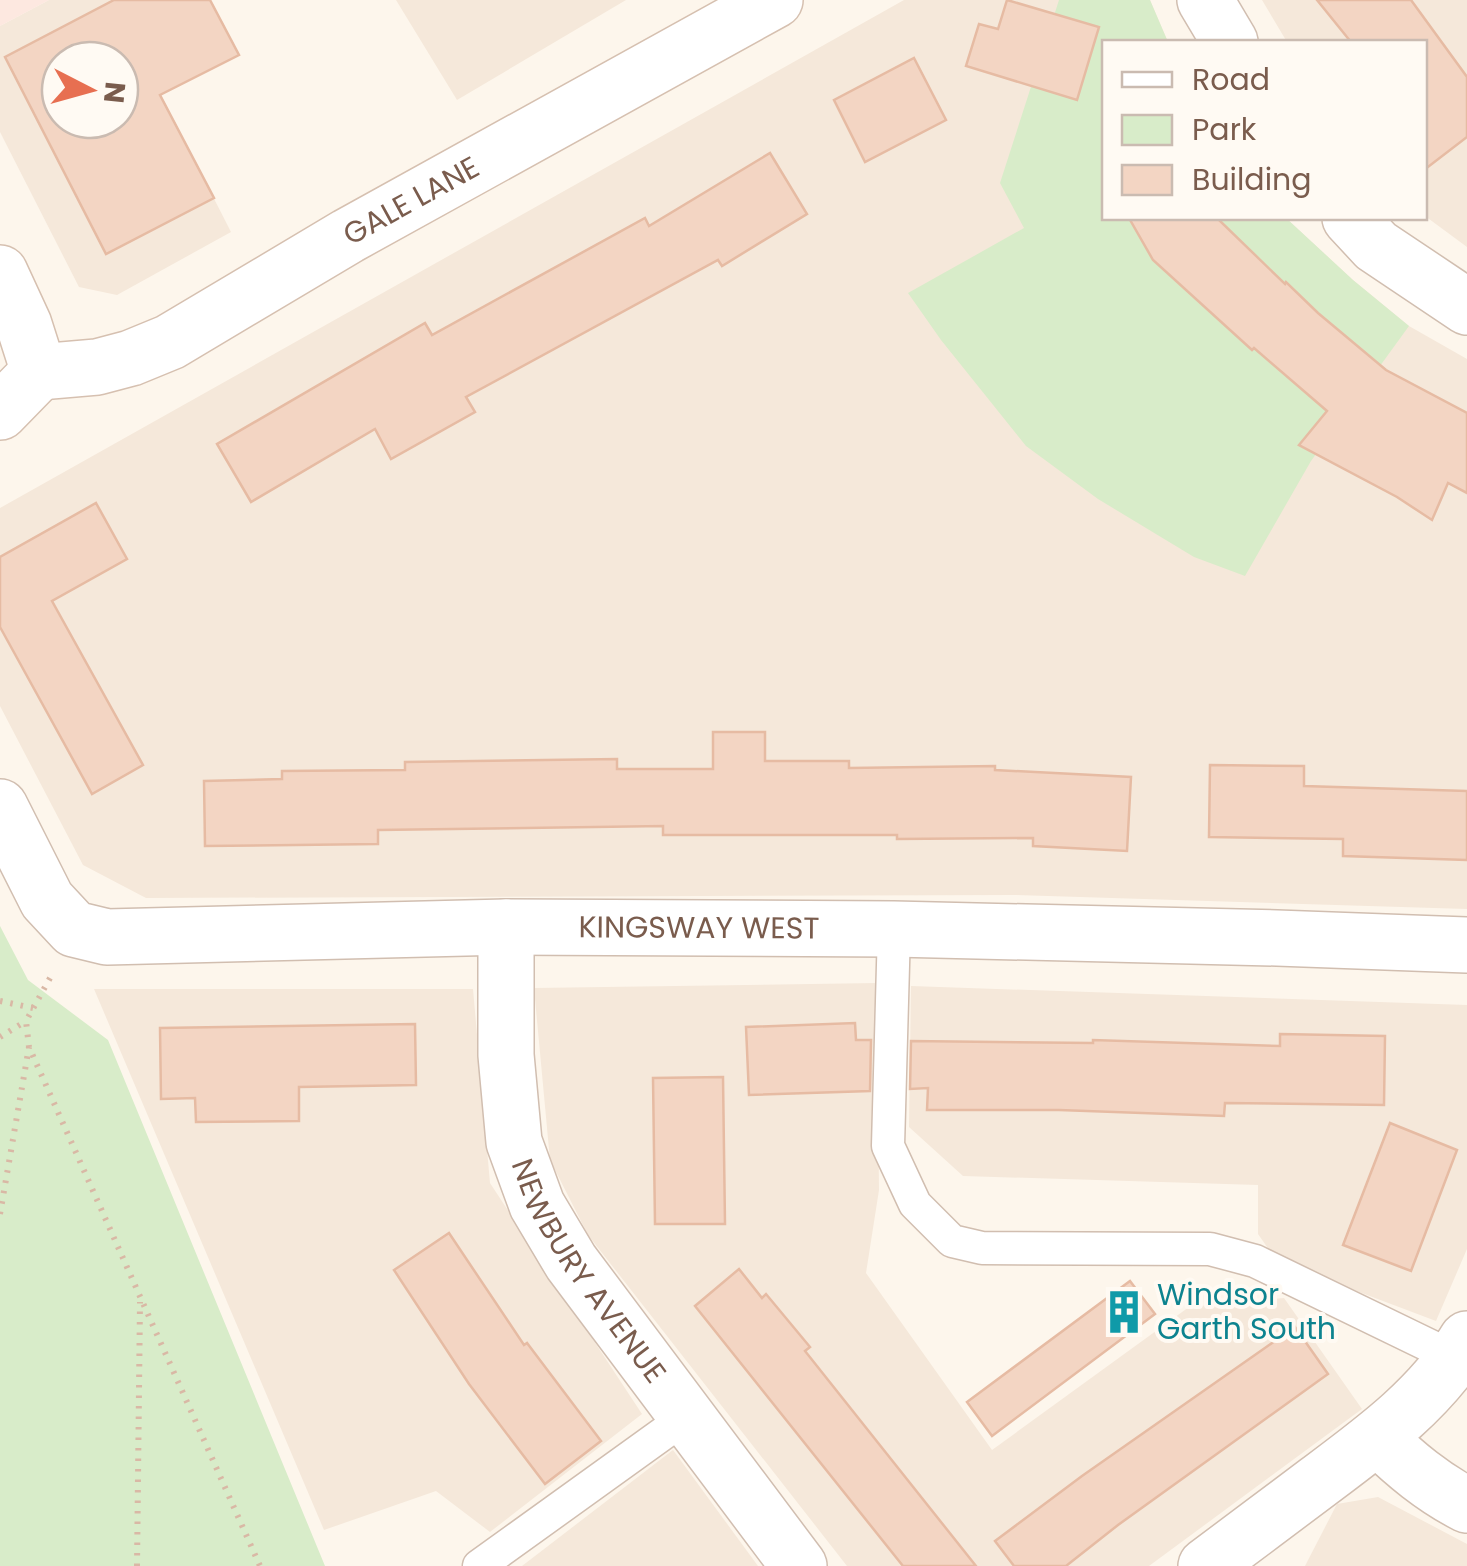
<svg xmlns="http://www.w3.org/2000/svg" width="1467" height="1566" font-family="Poppins,sans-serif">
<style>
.residential{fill:#f5e8da;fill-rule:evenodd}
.commercial{fill:#fde8e0}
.green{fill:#d8ecc9}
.building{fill:#f3d5c3;stroke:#e6bba3;stroke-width:2.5;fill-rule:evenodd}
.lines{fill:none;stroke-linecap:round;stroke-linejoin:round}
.lane-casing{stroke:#d1beb0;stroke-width:35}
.street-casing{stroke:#d1beb0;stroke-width:58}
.secondary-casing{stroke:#d6c0b0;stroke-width:58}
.path{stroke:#d9b8a5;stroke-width:6;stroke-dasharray:2.5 8;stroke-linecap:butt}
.lane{stroke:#fff;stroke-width:32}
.street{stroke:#fff;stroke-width:55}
.secondary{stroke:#fff;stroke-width:55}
.labels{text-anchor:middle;stroke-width:8;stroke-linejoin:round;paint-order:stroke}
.street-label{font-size:30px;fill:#7a5c4d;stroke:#fffaf3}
.culture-label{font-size:30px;fill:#0d838f;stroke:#fffaf3;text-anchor:start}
</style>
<rect width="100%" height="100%" fill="#fdf6ec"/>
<g class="residential">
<path d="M49,0H210L239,55L161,95L231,232L117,295L79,287L0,132V26ZM60,60H120V120H60Z"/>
<polygon points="396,0 626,0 457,100"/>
<polygon points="904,0 1150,0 1168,42 1104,42 1104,218 1286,218 1353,280 1409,326 1467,359 1467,909 1014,895 146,898 83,865 0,706 0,508"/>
<polygon points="1262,0 1467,0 1467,247 1425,216 1424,42 1287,42"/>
<polygon points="877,983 879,1190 866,1273 992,1450 1189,1307 1284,1298 1362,1409 1149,1566 847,1566 588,1235 550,1160 534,988"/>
<polygon points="911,986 1467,1005 1467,1249 1436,1321 1277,1261 1258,1234 1258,1185 963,1176 909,1127"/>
<polygon points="94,989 473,989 490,1183 642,1414 490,1532 436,1491 324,1530"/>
<polygon points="673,1450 758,1566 522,1566"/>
<polygon points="1378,1497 1467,1544 1467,1566 1305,1566 1337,1504"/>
</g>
<polygon class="commercial" points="0,0 49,0 0,26"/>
<g class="green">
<polygon points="1059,0 1150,0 1168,42 1104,42 1104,218 1286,218 1353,280 1409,326 1311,461 1245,576 1194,557 1098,499 1026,446 941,340 908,293 1024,228 1000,183"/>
<polygon points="0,926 28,980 108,1040 325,1566 0,1566"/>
</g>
<g class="building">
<path d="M114,0H210L239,55L160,95L214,198L106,254L5,57ZM60,60H120V120H60Z"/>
<polygon points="1007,0 1099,27 1077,100 966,66 979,24 998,29"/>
<polygon points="1317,0 1411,0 1467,77 1467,137 1424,170 1424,42 1351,42"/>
<polygon points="914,58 946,120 865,162 834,100"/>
<polygon points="770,153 807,214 722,266 718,260 466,397 475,412 391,459 375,429 251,502 217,444 425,323 432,335 645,218 649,226"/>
<polygon points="1129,218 1217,218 1285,284 1286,282 1318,313 1386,370 1467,413 1467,493 1448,483 1432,520 1397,497 1299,445 1327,411 1254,348 1252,350 1153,260"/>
<polygon points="96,503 127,559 52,601 143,765 92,794 0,627 0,557"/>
<polygon points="713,732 765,732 765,761 849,761 849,768 995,766 995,770 1131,777 1127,851 1033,846 1033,838 897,839 897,835 663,835 663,826 378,830 378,844 205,846 204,781 282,779 282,771 405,770 405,762 617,759 617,769 713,769"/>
<polygon points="1210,765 1304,766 1304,786 1467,791 1467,860 1343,856 1343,839 1209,837"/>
<polygon points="855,1023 856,1040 871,1040 870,1091 749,1095 746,1027"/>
<polygon points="415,1024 416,1085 299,1087 299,1121 196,1122 195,1098 161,1099 160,1028"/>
<polygon points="1280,1034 1385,1036 1384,1105 1225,1103 1224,1116 1059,1110 927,1110 928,1088 910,1089 911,1041 1093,1043 1093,1040 1280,1046"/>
<polygon points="723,1077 725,1224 655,1224 653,1078"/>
<polygon points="1390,1123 1457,1150 1411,1271 1343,1245"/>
<polygon points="449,1233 524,1345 527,1343 601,1441 545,1484 469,1384 394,1270"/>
<polygon points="739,1269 762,1298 766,1294 810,1347 805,1351 976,1566 903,1566 695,1306"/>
<polygon points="1130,1281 1155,1314 992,1436 967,1402"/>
<polygon points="1295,1327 1328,1374 1118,1525 1066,1566 1014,1566 995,1541 1082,1476"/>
</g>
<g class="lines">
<g class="lane-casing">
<g id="lane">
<polyline points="894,929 888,1146 915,1204 952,1241 982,1248 1210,1249 1255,1261 1455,1358"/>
<polyline points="479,1566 686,1417"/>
</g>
</g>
<g class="street-casing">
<g id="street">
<polyline points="1205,0 1230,42"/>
<polyline points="1350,218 1376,246 1467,307"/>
<path id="s1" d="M0,807L47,900L74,929L107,937L506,927L894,929L1277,938L1467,945"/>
<path id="s2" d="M506,927V1055L514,1142L537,1205L571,1262L799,1566"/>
<path d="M1378,1438C1405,1464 1432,1487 1467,1505"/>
<path d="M1206,1566C1243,1538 1281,1510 1318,1482C1373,1441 1431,1399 1467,1339"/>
</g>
</g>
<g class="secondary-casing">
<g id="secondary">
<polyline points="0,273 24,325 39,372"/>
<path id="s3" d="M39,372L97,367L131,358L170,342L348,236L775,0"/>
<polyline points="0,412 39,372"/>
</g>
</g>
<g class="path">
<polyline points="50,978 26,1021 29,1047 260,1566"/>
<polyline points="0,1001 33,1008"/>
<polyline points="0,1037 26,1021"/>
<polyline points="0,1214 29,1047"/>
<polyline points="137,1566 140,1302"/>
</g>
<use href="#lane" class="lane"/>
<use href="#street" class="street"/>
<use href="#secondary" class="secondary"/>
</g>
<defs>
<g id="building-bare" transform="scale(3.45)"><path d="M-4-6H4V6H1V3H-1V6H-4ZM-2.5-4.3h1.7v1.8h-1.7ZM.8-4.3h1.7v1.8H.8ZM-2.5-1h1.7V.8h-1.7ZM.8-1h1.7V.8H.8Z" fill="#0f9aa8" stroke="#fffaf3" stroke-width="2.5" paint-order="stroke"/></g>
</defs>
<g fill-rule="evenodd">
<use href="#building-bare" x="1124" y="1312"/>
</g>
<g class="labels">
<g class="street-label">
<text dy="10" stroke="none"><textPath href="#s3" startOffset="415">GALE LANE</textPath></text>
<text dy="10" stroke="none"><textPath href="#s1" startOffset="770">KINGSWAY WEST</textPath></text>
<text dy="10" stroke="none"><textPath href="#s2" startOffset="365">NEWBURY AVENUE</textPath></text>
</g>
<g class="culture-label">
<text x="1157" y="1305">Windsor<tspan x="1157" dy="34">Garth South</tspan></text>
</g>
</g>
<rect x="1102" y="40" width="325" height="180" fill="#fffaf3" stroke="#cabbb1" stroke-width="2.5"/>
<rect x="1122" y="72" width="50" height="15" fill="#ffffff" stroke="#cabbb1" stroke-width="2.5"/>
<text x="1192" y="90" font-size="30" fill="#7a5c4d">Road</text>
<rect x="1122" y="115" width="50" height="30" fill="#d8ecc9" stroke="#cabbb1" stroke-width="2.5"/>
<text x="1192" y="140" font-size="30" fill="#7a5c4d">Park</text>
<rect x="1122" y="165" width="50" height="30" fill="#f3d5c3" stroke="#cabbb1" stroke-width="2.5"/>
<text x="1192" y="190" font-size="30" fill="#7a5c4d">Building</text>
<g transform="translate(90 90) rotate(96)"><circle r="48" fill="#fffaf3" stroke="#cabbb1" stroke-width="2.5"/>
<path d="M0-8L18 38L0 25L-18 38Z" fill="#e76f51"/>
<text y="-15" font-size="28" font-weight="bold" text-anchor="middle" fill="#7a5c4d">N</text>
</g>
</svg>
